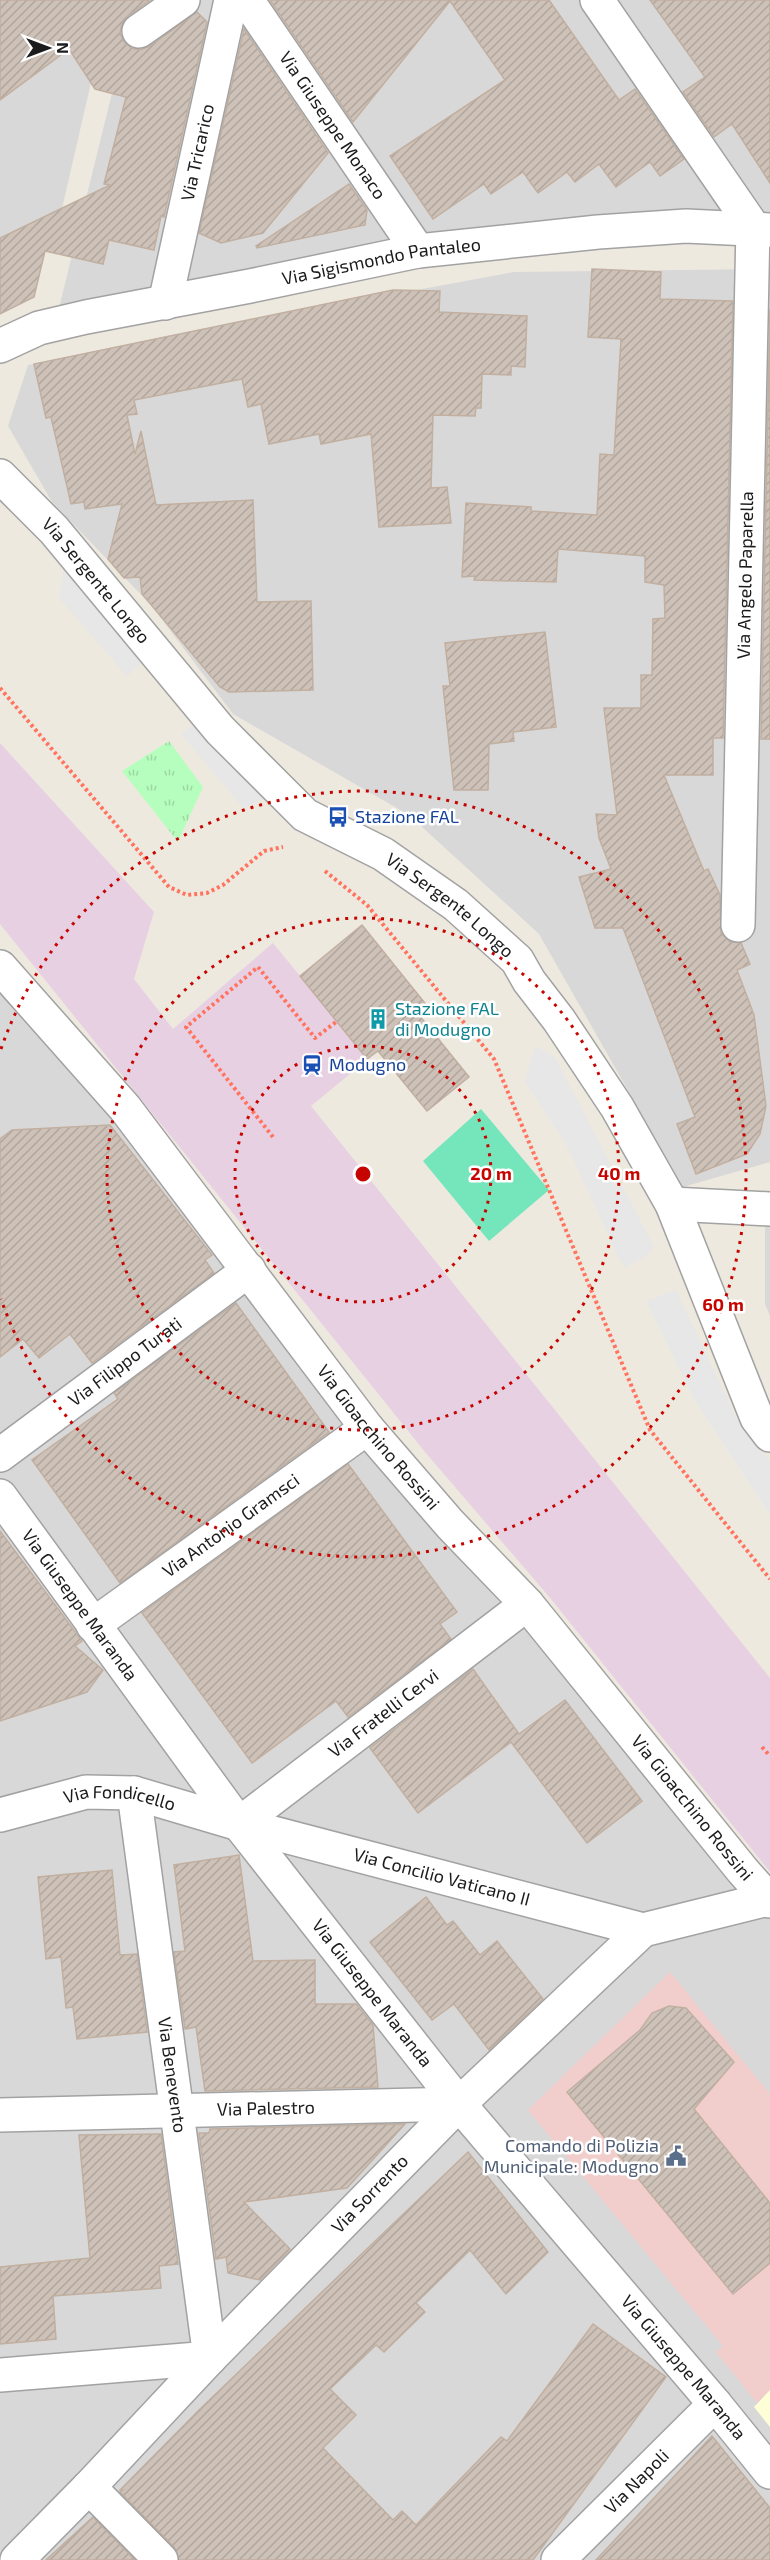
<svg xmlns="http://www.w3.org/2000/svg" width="770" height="2560" font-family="'Exo 2',sans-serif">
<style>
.residential{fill:#d9d8d8}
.commercial{fill:#f1cecc}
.education{fill:#feffd7}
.railway{fill:#e8d0e3}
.park{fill:url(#park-tufts)}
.pitch{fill:#75e5bc}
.parking{fill:#e7e7e7}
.building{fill:url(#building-hatch);stroke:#c1afa0;stroke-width:1.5}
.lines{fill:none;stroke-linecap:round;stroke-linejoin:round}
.minor-casing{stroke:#a2a2a2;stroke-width:36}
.tertiary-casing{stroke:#a2a2a2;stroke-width:36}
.path{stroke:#ff735f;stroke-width:4;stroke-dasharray:3 3;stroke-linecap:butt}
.minor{stroke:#fff;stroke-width:33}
.tertiary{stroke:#fff;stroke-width:33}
.ring{fill:none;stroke:#c60400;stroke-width:3;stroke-dasharray:3 6}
.labels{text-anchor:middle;stroke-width:5;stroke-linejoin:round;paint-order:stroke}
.street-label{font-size:18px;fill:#1b1b1b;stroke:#fff}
.transit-label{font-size:18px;fill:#164399;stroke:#fff;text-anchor:start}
.culture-label{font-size:18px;fill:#0d838f;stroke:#fff;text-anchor:start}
.service-label{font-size:18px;fill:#4e5e75;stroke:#fff;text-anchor:end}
.centre{fill:#c60400;stroke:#fff;stroke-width:3}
.ring-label{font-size:18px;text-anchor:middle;font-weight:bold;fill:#c60400;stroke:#fff;stroke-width:5;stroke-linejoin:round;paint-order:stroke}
</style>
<defs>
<pattern id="park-tufts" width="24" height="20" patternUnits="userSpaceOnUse" patternTransform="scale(1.5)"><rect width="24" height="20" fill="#b6febd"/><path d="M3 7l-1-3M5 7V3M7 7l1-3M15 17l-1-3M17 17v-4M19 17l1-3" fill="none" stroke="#9cd9a2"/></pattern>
<pattern id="building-hatch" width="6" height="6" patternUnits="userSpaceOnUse" patternTransform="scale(1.5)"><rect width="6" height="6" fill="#cec2b8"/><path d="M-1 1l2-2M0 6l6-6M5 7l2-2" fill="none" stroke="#b0a69e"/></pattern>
</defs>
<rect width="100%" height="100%" fill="#eee9df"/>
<g class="residential">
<polygon points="0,0 110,0 61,213 0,242"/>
<polygon points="152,0 770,0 770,227 341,266 58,312 131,16"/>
<polygon points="770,269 770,1162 683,1187 539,934 409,815 233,714 151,605 52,502 8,426 28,365 167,336 514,272"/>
<polygon points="0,953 770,1901 770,2560 0,2560"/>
<polygon points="770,1213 770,1316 765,1304 765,1218"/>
</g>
<polygon class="commercial" points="670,1972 770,2094 770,2390 757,2403 716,2352 723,2346 528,2110"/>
<polygon class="education" points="770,2390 770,2427 754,2407"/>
<polygon class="railway" points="0,743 154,912 134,979 173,1029 273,943 300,976 362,925 428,1007 419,1016 469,1077 427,1111 378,1051 311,1106 770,1678 770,1872 551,1599 425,1452 0,924"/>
<polygon class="park" points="169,741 203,787 178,842 122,771"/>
<polygon class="pitch" points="481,1109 549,1190 489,1241 423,1161"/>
<g class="parking">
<polygon points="66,554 157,648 127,676 59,598"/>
<polygon points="205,717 273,792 244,809 181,734"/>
<polygon points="535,1046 554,1056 654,1247 646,1256 624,1268 567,1146 525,1081"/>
<polygon points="676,1290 735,1415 770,1462 770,1515 694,1399 646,1301"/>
</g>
<g class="building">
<polygon points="0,0 150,0 128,16 122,24 120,33 124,42 132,48 140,50 150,46 197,12 207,22 164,217 161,216 154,250 109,240 103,264 45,251 34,297 0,314 0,238 110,185 104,184 126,97 95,89 69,49 0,100"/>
<polygon points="270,0 549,0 619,100 635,89 684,159 660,176 650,162 616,187 599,164 575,182 567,172 538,193 523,172 491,194 484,184 433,219 390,156 505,80 450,1 353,122"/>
<polygon points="650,0 770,0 770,183 732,124 714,137 683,92 705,77"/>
<polygon points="244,29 328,153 263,233 221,243 199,233"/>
<polygon points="349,184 367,210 365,225 257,248 256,246"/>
<polygon points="592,269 661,272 660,299 733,301 723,738 713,738 713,775 664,775 704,871 708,869 720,895 721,933 729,941 741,943 750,964 737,970 754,1015 766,1106 760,1134 747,1154 696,1174 677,1124 695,1117 623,928 595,928 579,877 611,869 599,838 596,814 617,815 604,708 641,708 641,675 652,675 653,619 665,618 664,585 645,582 645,556 558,549 556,582 474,580 475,576 462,577 466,503 531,507 531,511 597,515 600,454 614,455 621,339 588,337"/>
<polygon points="393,290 440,291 439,312 527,316 525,367 511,366 511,375 482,374 481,408 476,408 475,416 433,415 431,488 447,487 451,523 379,527 371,434 321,444 319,434 269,444 261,404 248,407 242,379 134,400 137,414 127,415 135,454 141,431 156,505 253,500 257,602 311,601 313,690 229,692 220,687 142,594 140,577 124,578 108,559 122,504 85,509 84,502 71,504 51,417 46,418 34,364"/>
<polygon points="770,309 770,739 761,739"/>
<polygon points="545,632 556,727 513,732 514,741 489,744 488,790 454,790 443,686 450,686 445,643"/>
<polygon points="362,925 428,1007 419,1015 469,1077 427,1111 378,1051 367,1059 300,976"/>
<polygon points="110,1125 212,1255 205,1260 214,1273 92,1363 70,1334 39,1358 23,1339 0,1357 0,1139 12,1130"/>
<polygon points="236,1303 329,1432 120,1583 32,1460 118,1399 114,1393"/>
<polygon points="348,1464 457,1612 440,1624 451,1639 348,1717 336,1701 252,1763 142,1613"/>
<polygon points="0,1531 82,1641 75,1646 103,1670 87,1692 0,1721"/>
<polygon points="473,1669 519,1734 565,1700 642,1801 587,1843 511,1742 418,1813 370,1748"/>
<polygon points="239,1855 253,1961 315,1960 315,2004 356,2004 373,2025 378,2087 205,2091 196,2027 185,2029 174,1952 185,1951 174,1865"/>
<polygon points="112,1870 120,1955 137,1954 147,2032 77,2039 73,2007 66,2008 61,1957 46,1959 38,1877"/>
<polygon points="426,1897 447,1925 453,1921 480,1955 497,1941 543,1999 489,2050 454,2004 432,2020 370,1942"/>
<polygon points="669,2006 686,2008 734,2062 694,2109 770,2203 770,2263 733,2294 567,2092 640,2030 652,2013"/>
<polygon points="405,2124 347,2188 244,2202 290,2249 260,2280 228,2273 226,2257 216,2259 199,2133 209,2133 210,2129"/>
<polygon points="161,2134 178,2264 159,2266 161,2288 53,2296 56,2339 0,2344 0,2267 90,2258 79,2135"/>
<polygon points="468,2152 548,2252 506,2294 470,2250 416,2303 425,2312 384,2352 376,2345 330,2389 356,2415 323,2448 393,2520 402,2511 416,2525 501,2437 507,2441 593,2324 666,2377 533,2560 179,2560 174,2547 120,2492 123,2490 120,2490 199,2410"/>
<polygon points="712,2436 770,2508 770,2560 596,2560"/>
<polygon points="93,2517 135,2560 46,2560"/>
</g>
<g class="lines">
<g class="minor-casing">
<g id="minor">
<path id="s1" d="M247,0L418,251"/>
<polyline points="597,0 753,227"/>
<polyline points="139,31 183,0"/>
<path id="s2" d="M165,303L231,0"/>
<path id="s3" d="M0,346L39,328L86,317L250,286L418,251L598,232L686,226L770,230"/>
<path id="s4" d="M0,476L54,530L220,730L305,815L383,854L456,905L517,960L529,981L559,1020L617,1107L672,1204L757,1418L770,1435"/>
<path id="s5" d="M738,925L753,227"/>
<path id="s6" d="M0,967L125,1108L367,1428L450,1524L527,1604L743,1871L768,1899L643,1930L459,2104L210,2358L89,2487L17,2560"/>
<polyline points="672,1204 770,1209"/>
<path id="s7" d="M0,1455L249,1270"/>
<path id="s8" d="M0,1496L239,1824L459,2104L715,2404L770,2472"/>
<path id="s9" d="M93,1625L367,1428"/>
<path id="s10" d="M0,1815L86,1792L134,1793L239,1824L643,1930"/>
<path id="s11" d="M239,1824L527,1604"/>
<path id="s12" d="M0,2115L459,2104"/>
<polyline points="0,2375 210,2358 134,1793"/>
<polyline points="89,2487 161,2560"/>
<path id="s13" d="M558,2560L715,2404"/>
</g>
</g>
<g class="tertiary-casing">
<polyline id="tertiary" points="768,1899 770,1901"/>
</g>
<g class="path">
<polyline points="0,688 169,887 187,895 207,893 223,885 264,851 283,847"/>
<polyline points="325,871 367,905 494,1059 650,1430 770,1579"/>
<polyline points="273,1137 186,1027 258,967 315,1038 336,1022"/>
<polyline points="762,1747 770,1756"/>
</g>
<use href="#minor" class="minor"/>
<use href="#tertiary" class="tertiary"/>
</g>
<g class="ring">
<circle cx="363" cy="1174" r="128"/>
<circle cx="363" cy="1174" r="256"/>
<path d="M1 1049A383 383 0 1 1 1 1299"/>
</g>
<defs>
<g id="bus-bare" transform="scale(1.62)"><path d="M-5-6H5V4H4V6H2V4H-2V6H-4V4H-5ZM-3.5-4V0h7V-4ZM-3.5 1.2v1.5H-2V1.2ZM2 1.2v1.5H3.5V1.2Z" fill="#1a4fb4" stroke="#fff" stroke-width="2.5" paint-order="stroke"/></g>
<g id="building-bare" transform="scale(1.62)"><path d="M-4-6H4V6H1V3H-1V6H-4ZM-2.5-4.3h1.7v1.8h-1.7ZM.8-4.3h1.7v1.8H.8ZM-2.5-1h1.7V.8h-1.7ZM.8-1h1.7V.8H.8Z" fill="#0f9aa8" stroke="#fff" stroke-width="2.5" paint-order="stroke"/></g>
<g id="station-bare" transform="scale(1.62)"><path d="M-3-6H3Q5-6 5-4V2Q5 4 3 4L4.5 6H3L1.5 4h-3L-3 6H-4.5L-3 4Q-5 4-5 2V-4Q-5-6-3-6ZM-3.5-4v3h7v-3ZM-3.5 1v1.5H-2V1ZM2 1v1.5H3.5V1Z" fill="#1a4fb4" stroke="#fff" stroke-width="2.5" paint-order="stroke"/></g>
<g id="civic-bare" transform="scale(1.62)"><path d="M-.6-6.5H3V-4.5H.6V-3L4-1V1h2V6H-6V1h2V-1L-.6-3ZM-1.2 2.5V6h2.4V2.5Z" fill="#5c6f8a" stroke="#fff" stroke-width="2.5" paint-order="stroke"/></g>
</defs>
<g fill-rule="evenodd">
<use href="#bus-bare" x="338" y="817"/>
<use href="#building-bare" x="378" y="1019"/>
<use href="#station-bare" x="312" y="1065"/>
<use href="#civic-bare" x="676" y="2156"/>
</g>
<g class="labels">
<g class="street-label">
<text dy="6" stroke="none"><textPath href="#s1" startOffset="152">Via Giuseppe Monaco</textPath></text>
<text dy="6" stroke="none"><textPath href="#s2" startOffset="154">Via Tricarico</textPath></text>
<text dy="6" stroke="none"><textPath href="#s3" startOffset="392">Via Sigismondo Pantaleo</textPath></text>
<text dy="6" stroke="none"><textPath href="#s5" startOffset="350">Via Angelo Paparella</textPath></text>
<text dy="6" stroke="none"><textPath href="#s4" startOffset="142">Via Sergente Longo</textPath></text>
<text dy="6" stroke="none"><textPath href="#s4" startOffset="628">Via Sergente Longo</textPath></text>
<text dy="6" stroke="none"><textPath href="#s7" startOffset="156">Via Filippo Turati</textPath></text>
<text dy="6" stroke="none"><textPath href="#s6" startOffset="604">Via Gioacchino Rossini</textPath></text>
<text dy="6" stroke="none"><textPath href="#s9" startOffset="170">Via Antonio Gramsci</textPath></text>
<text dy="6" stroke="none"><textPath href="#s8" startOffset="135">Via Giuseppe Maranda</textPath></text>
<text dy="6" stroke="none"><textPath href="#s11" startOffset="182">Via Fratelli Cervi</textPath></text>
<text dy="6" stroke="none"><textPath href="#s10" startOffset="123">Via Fondicello</textPath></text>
<text dy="6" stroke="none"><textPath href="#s6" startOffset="1090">Via Gioacchino Rossini</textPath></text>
<text dy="6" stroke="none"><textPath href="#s10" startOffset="456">Via Concilio Vaticano II</textPath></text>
<text dy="6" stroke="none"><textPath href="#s8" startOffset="621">Via Giuseppe Maranda</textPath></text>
<text transform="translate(172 2075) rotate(82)" y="6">Via Benevento</text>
<text dy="6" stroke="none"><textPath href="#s12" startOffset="266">Via Palestro</textPath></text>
<text transform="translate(370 2194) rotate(-46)" y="6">Via Sorrento</text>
<text dy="6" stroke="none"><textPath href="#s8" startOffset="1108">Via Giuseppe Maranda</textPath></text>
<text dy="6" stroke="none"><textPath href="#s13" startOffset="111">Via Napoli</textPath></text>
</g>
<g class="transit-label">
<text x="355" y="823">Stazione FAL</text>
<text x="329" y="1071">Modugno</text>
</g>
<g class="culture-label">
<text x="395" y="1015">Stazione FAL<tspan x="395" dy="21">di Modugno</tspan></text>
</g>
<g class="service-label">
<text x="659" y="2152">Comando di Polizia<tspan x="659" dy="21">Municipale: Modugno</tspan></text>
</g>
</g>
<circle cx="363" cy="1174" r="9" class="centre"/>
<g class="ring-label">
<text x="491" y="1180">20 m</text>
<text x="619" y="1180">40 m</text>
<text x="723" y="1311">60 m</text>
</g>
<g transform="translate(48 48) rotate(90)" stroke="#ffffff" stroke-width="4.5" paint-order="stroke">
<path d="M0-4.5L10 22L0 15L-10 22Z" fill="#1b1b1b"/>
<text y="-9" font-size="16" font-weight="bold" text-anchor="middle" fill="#1b1b1b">N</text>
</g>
</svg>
